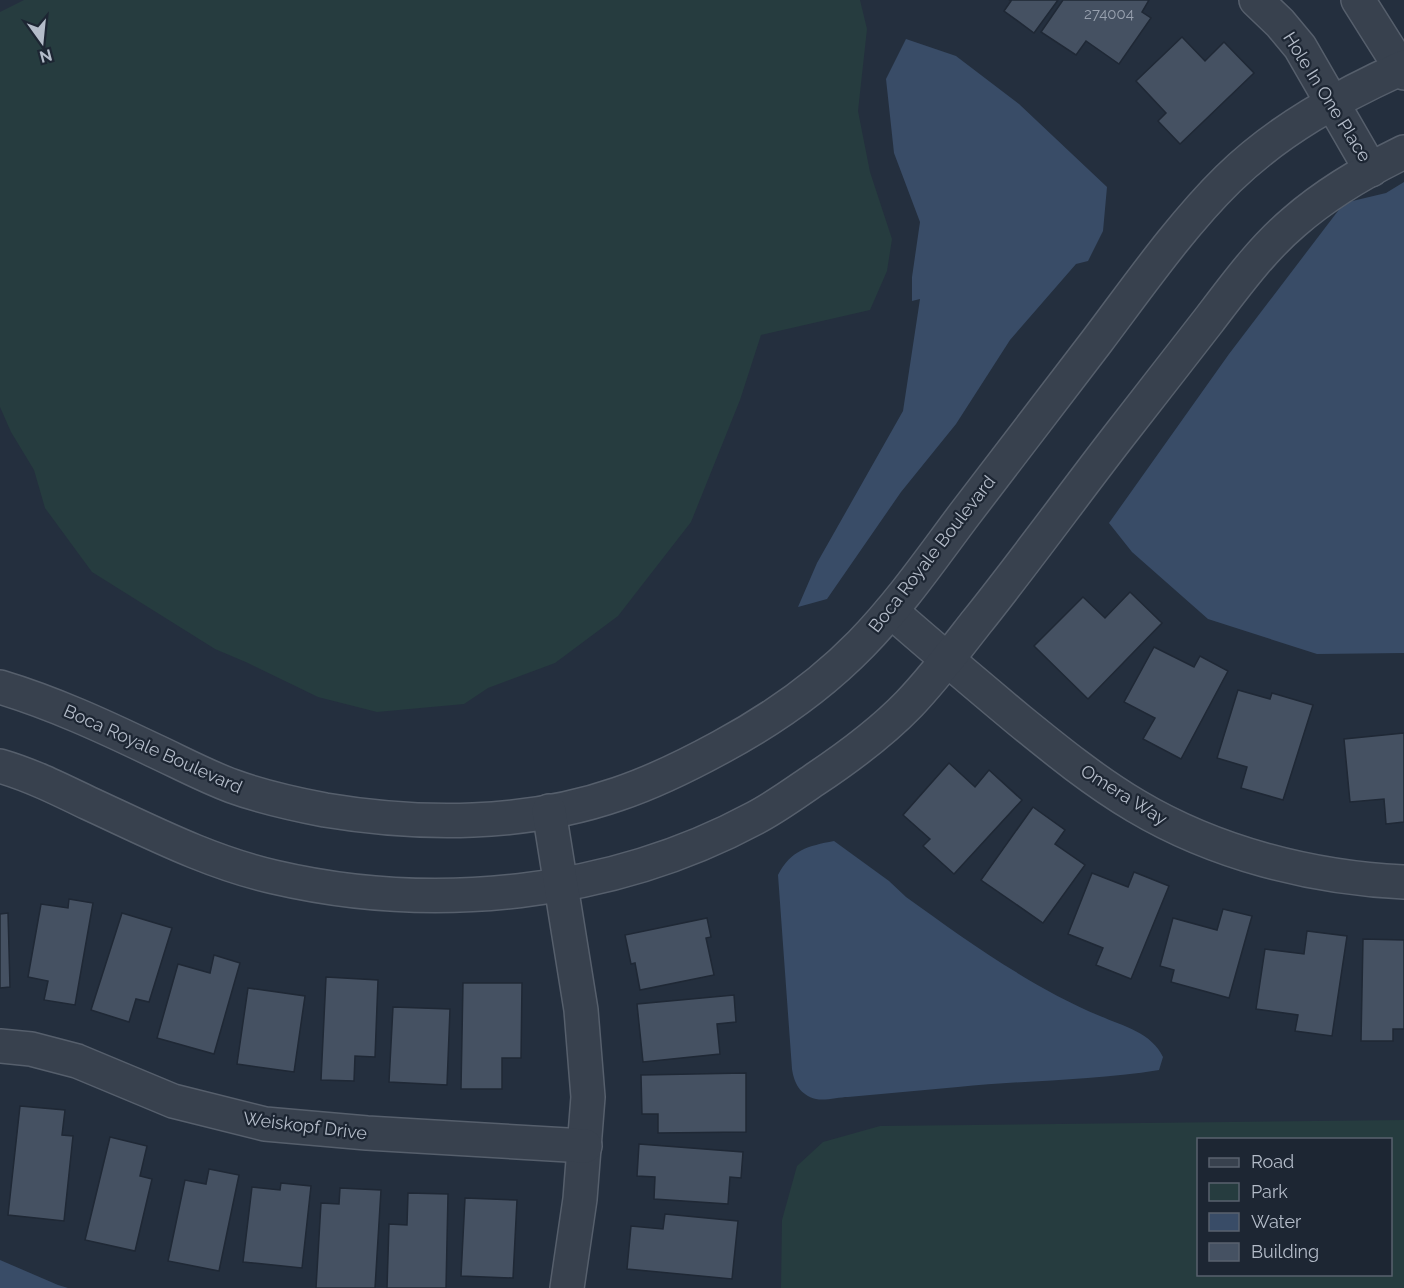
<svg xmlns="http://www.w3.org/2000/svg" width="1404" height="1288" font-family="Raleway,sans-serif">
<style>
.green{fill:#263c3f;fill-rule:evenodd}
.water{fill:#394c67}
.building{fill:#455162;stroke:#1f2835;stroke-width:1.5}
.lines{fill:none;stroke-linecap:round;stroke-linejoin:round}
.minor-casing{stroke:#565f6c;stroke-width:36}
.minor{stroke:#38414e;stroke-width:33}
.labels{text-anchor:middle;stroke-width:4.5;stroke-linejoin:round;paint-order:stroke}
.number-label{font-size:15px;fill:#98a1af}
.street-label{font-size:18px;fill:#b4bcc9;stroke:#1d2633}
</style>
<rect width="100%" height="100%" fill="#242f3e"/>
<g class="green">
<polygon points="24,0 860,0 867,29 858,111 870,172 892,239 887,271 870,310 761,335 740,400 691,522 618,616 555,663 488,688 464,704 377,712 318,697 248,663 215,649 92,572 45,508 34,470 11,432 0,407 0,12"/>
<path d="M1404,1120V1288H781L782,1220L797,1166L823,1142L880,1126ZM1198,1140H1390V1274H1198Z"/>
</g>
<g class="water">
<polygon points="906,39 956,56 1019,104 1107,187 1103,231 1088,261 1076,264 1010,340 956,424 901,492 827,599 798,607 817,563 903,411 920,299 912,301 912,277 920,222 894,153 886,79"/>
<polygon points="1404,182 1404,653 1317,654 1208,619 1132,552 1109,523 1229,354 1344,203 1386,193"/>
<path d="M834,841L889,881L906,897C967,941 1031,987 1100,1016C1123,1026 1152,1033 1163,1057L1159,1070C1092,1081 1025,1080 958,1087C921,1090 885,1094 848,1097C839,1097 825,1101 816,1099C800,1095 794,1083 792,1069L778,875C791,850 808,846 834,841Z"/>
<polygon points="0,1260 58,1285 68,1288 0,1288"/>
</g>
<g class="building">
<polygon points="1009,0 1058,0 1034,33 1004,11 1011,1"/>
<polygon points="1063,0 1149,0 1142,12 1151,18 1119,64 1086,41 1076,55 1041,32"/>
<polygon points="1182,37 1205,61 1224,42 1254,73 1180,144 1158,121 1166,113 1136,81"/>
<polygon points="1130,592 1162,623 1088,699 1034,646 1083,597 1105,618"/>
<polygon points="1154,647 1194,667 1200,656 1228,671 1181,759 1143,739 1155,718 1124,702"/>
<polygon points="1238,690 1270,699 1272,693 1313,705 1283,800 1241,788 1247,767 1217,758"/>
<polygon points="1404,733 1404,822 1386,824 1384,799 1350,802 1344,739"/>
<polygon points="949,763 975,787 989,770 1022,800 954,874 923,846 930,839 903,815"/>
<polygon points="1033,807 1065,830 1055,844 1085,865 1043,923 981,880"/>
<polygon points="1134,872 1169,886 1131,979 1096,965 1103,948 1068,934 1092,873 1128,887"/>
<polygon points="69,899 93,903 75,1005 44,1000 48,981 28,977 41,904 68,908"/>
<polygon points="1223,909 1252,916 1229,998 1171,982 1174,970 1160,966 1173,918 1217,930"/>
<polygon points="8,913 10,987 0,988 0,914"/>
<polygon points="122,913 172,928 149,1002 136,999 129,1022 91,1010"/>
<polygon points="707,918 711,937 706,938 714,975 640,990 635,963 631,964 625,935"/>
<polygon points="1307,931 1347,936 1332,1036 1295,1031 1298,1015 1256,1009 1265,949 1304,954"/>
<polygon points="1363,939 1404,940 1404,1029 1393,1029 1393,1041 1361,1041"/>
<polygon points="214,955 240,963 214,1054 157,1038 178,964 210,973"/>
<polygon points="326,977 378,980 375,1057 355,1056 354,1081 321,1080"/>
<polygon points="463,983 522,983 521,1058 502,1058 502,1089 461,1089"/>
<polygon points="248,988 305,996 294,1072 237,1064"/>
<polygon points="734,995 736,1022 717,1024 720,1054 643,1062 637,1004"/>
<polygon points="393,1007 450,1009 447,1085 389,1082"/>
<polygon points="746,1073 746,1132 658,1133 658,1114 642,1114 641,1075"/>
<polygon points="20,1106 65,1110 62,1135 73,1136 64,1221 8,1215"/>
<polygon points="110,1137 147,1146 140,1176 152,1179 135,1251 85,1240"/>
<polygon points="639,1144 743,1152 741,1178 730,1177 728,1204 654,1199 655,1177 637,1176"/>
<polygon points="209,1169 239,1175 219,1271 168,1261 185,1180 206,1184"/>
<polygon points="281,1183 311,1186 302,1268 243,1262 252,1187 280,1190"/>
<polygon points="340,1188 381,1190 375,1288 316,1288 321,1203 339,1204"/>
<polygon points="408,1193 448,1194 446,1288 387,1288 389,1224 407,1225"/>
<polygon points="465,1198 517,1200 513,1278 461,1276"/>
<polygon points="665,1214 738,1221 732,1279 627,1269 631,1226 663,1229"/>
</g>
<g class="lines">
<g class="minor-casing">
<g id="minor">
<polyline points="1256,0 1280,23 1300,47 1371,170"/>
<polyline points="1358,0 1404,73"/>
<path d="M891,611C933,648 976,684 1019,720C1057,751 1094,781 1136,806C1215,853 1312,878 1404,882"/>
<path d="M0,687C53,703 103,726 153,750C179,762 205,776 232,786C262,797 294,804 325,810C421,826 526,826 618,794C654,782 688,765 721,747C773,719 820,686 861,644C900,604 931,559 964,515C1008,457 1052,399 1097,341C1137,288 1181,225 1228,179C1278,130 1340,96 1404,67"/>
<path d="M0,766C31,775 59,789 88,803C149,831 208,862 274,877C433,914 610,896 755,818C776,807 795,793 814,780C847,758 881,733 909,704C933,679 954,651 975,624C1024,563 1070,499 1118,437C1148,398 1179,359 1209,320C1235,286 1261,250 1294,222C1326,194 1365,171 1404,152"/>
<polyline points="549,811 581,1010 588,1097 580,1199 567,1288"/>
<polyline points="0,1046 31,1049 77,1061 173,1101 265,1124 367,1133 585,1146"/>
</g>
</g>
<use href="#minor" class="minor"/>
</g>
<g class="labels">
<g class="number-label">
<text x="1109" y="19">274004</text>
</g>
<g class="street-label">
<text transform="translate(1327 97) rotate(58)" y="6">Hole In One Place</text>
<text transform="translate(932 554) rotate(-52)" y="6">Boca Royale Boulevard</text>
<text transform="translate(153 749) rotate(24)" y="6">Boca Royale Boulevard</text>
<text transform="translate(1124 795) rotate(32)" y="6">Omera Way</text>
<text transform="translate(305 1126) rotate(7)" y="6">Weiskopf Drive</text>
</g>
</g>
<rect x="1197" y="1138" width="195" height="138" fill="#1d2633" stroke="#59626f" stroke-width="1.5"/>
<rect x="1209" y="1158" width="30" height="9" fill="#38414e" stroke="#59626f" stroke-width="1.5"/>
<text x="1251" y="1168" font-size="18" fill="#b4bcc9">Road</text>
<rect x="1209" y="1183" width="30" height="18" fill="#263c3f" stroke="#59626f" stroke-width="1.5"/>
<text x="1251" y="1198" font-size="18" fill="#b4bcc9">Park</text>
<rect x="1209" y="1213" width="30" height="18" fill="#394c67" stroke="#59626f" stroke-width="1.5"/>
<text x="1251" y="1228" font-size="18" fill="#b4bcc9">Water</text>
<rect x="1209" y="1243" width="30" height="18" fill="#455162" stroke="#59626f" stroke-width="1.5"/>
<text x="1251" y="1258" font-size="18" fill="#b4bcc9">Building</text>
<g transform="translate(42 42) rotate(165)" stroke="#1d2633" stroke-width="4.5" paint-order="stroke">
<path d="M0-4.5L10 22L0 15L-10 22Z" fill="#b4bcc9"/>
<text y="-9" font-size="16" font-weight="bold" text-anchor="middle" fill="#b4bcc9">N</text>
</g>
</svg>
